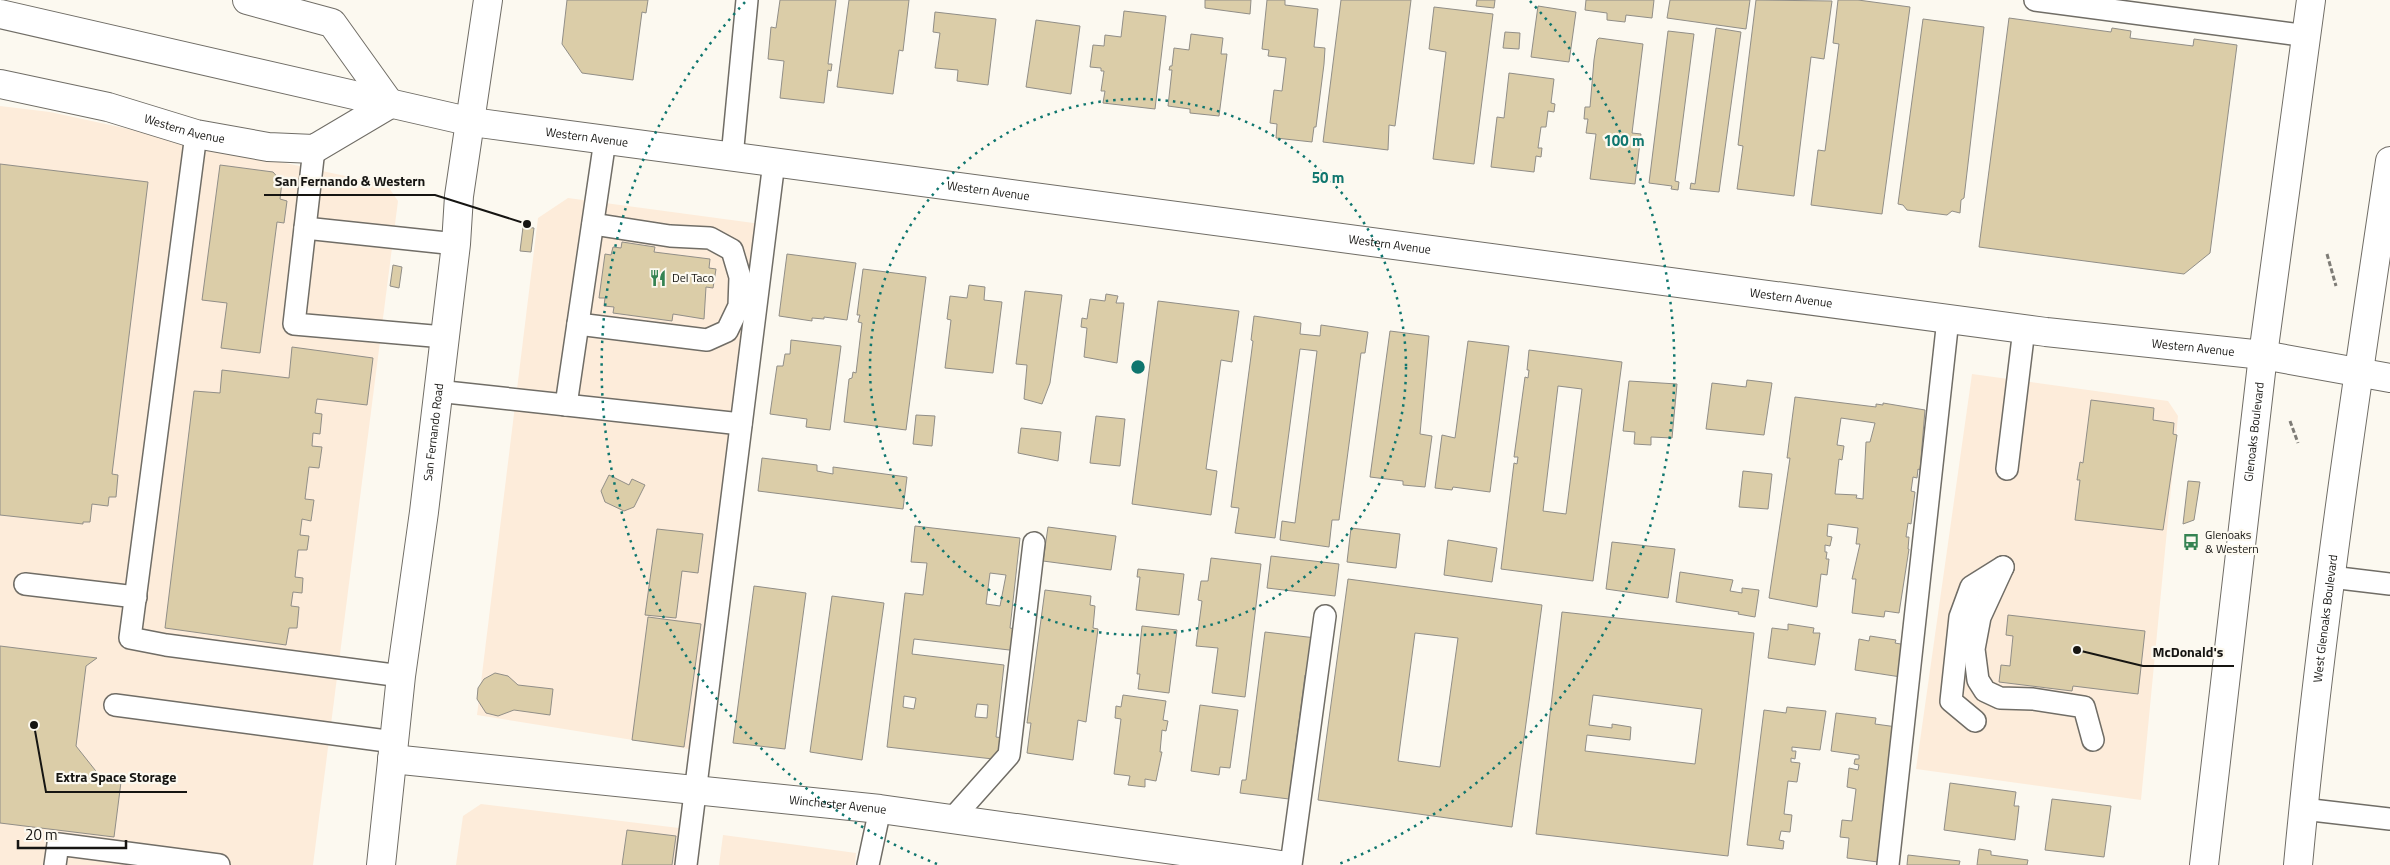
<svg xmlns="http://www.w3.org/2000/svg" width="2390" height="865" font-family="'Titillium Web',sans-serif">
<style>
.commercial{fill:#fdecda}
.building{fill:#dbcda8;stroke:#918e87;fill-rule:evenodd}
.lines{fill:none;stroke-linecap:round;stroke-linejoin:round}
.lane-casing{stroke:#706d66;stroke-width:24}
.street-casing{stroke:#706d66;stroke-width:30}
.secondary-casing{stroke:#706d66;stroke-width:30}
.primary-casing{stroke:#706d66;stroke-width:30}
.path{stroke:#7e7c76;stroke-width:3;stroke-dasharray:5 2.5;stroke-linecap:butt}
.lane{stroke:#fff;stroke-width:21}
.street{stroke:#fff;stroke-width:28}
.secondary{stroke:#fff;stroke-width:28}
.primary{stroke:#fff;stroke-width:28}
.ring{fill:none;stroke:#0f766e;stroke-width:2.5;stroke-dasharray:2.5 5}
.labels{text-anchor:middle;stroke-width:4.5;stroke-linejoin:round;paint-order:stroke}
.street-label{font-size:12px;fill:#161512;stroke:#fcf9f0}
.poi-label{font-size:12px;fill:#161512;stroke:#fcf9f0;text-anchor:start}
.centre{fill:#0f766e;stroke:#fcf9f0;stroke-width:2.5}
.ring-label{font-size:15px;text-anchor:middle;font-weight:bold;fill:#0f766e;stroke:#fcf9f0;stroke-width:4.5;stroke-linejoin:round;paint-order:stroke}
.leader{fill:none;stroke:#161512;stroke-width:2}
.callout-dot{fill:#161512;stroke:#fcf9f0;stroke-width:2}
.callout-label{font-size:14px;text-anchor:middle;font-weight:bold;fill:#161512;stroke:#fcf9f0;stroke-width:4.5;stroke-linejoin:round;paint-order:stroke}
</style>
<rect width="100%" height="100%" fill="#fcf9f0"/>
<g class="commercial">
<polygon points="0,106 50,112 387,185 398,201 313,865 0,865"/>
<polygon points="568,198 761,224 689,749 477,715 538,218"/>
<polygon points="1972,374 2168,401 2178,416 2141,800 1916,769"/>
<polygon points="481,804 679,828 674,865 456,865 463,816"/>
<polygon points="723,835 856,853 855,865 719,865"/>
</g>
<g class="building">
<polygon points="567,0 648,0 646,13 642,12 633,80 582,73 562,44"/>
<polygon points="780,0 836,0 828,64 832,64 831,71 828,70 824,103 780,98 784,61 768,59 771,27 776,28"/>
<polygon points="849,0 909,0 903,51 899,50 893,94 837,87"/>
<polygon points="1205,0 1251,0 1250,14 1205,8"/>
<polygon points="1267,0 1285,0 1285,5 1318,9 1314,47 1325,48 1324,64 1316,127 1314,127 1312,142 1276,138 1277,124 1270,123 1274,90 1282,91 1286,58 1268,56 1269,50 1262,49"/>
<polygon points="1341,0 1411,0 1395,126 1389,125 1388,150 1323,142"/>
<polygon points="1477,0 1495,0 1494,8 1476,6"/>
<polygon points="1586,0 1654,0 1652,18 1626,15 1625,22 1607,20 1607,13 1585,10"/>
<polygon points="1670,0 1750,0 1746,29 1667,18"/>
<polygon points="1756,0 1832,1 1824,59 1811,57 1794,196 1737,189 1743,146 1738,145"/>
<polygon points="1838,0 1858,0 1910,7 1882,214 1811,205 1818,150 1825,151 1839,44 1833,43"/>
<polygon points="1538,6 1576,12 1569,62 1531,57"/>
<polygon points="1434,7 1493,14 1474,164 1433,159 1446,52 1429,49"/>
<polygon points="1124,11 1166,16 1155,109 1103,103 1105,91 1101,91 1104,71 1101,71 1101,68 1090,67 1093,45 1104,46 1105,35 1121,37"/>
<polygon points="935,12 996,19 988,85 957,81 958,70 935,68 940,33 933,32"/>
<polygon points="2009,18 2111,32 2112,28 2131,31 2130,38 2193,46 2194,39 2237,45 2210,253 2184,274 1979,247"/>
<polygon points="1923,19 1984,27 1964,198 1961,200 1960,213 1952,211 1947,215 1907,210 1903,205 1898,204"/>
<polygon points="1036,20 1080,26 1071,94 1026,87"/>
<polygon points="1716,28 1741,32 1719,192 1690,189 1691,183 1695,184"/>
<polygon points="1668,31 1694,34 1675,181 1679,182 1678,190 1671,189 1672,186 1649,183"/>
<polygon points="1505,32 1520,33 1519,49 1503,48"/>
<polygon points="1191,34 1223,38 1221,54 1227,54 1219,116 1190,113 1190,109 1168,106 1172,70 1169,70 1170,66 1172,66 1174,48 1189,50"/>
<polygon points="1599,38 1643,44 1632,133 1641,134 1635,184 1590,179 1596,134 1586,133 1588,119 1584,119 1585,107 1590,107 1594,60 1597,40"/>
<polygon points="1509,73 1554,79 1551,103 1555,104 1554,112 1548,111 1546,127 1541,127 1538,148 1542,148 1541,157 1536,156 1534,172 1491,167 1497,117 1504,118"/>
<polygon points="0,164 148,182 112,474 118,475 116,497 109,497 108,506 92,504 90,522 83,522 83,524 0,515"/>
<polygon points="220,165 273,172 282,182 280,199 287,201 284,223 277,222 260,353 221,348 227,303 202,300"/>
<polygon points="523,227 534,228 531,252 520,251"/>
<polygon points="622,242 655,247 654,252 710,259 709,268 716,269 713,288 706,287 704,319 673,314 672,321 613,313 614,307 604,306 605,298 599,298 605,254 611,255 613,247 621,248"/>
<polygon points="787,254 856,263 847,320 824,317 824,319 812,318 812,321 779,316"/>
<polygon points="393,265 402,267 399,288 390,286"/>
<polygon points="863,269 926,277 906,430 844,422 849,379 852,378 853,372 856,373 862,323 858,322 860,315 857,315"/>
<polygon points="969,285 985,287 984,300 1002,302 993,373 945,368 951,320 947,319 950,296 967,298"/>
<polygon points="1025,291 1062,295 1050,383 1042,404 1024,399 1027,365 1016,364"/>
<polygon points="1106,294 1118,296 1116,303 1124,303 1117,363 1084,357 1087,328 1081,327 1082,318 1087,319 1090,299 1105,301"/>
<polygon points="1158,301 1239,311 1232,362 1221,360 1206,469 1217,471 1211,515 1132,504"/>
<polygon points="1254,316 1301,323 1300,334 1320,336 1321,325 1368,332 1365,353 1361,353 1339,520 1332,520 1329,547 1280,540 1282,521 1295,523 1317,351 1300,349 1275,538 1235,533 1239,508 1231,507 1253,341 1251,340"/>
<polygon points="1390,331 1429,336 1420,434 1432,436 1425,487 1403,485 1403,481 1370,477"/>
<polygon points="791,340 841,346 830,430 806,427 807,419 770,414 777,366 783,366 785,354 790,354"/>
<polygon points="1468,341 1509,346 1490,492 1453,487 1452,490 1435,488 1442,435 1455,438"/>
<polygon points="292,347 373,358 367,405 317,399 315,413 322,414 320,434 313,433 312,446 322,447 319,468 309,467 305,499 314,500 311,521 302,519 300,535 309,536 307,550 298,550 295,577 303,578 302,593 293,592 291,606 299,607 297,628 289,628 286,645 165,628 194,391 220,393 222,370 289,378"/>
<path d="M1529,350L1622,362L1593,581L1501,569L1514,463L1517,464L1518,457H1514L1525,377L1528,378L1529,370H1527ZM1558,386L1582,389L1566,514L1543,511Z"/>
<polygon points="1747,380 1772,383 1764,435 1706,429 1712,383 1746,387"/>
<polygon points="1629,381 1677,384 1672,438 1651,437 1651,445 1634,444 1635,432 1623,431"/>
<path d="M1795,397L1876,407V404L1883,405V403L1925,410L1920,470L1918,469L1917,478L1913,477L1911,491L1915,492L1911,524L1908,523L1906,537H1909L1908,549H1909L1899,613L1885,611L1884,617L1852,613L1856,579H1852L1860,544H1856L1858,528L1828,524L1827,536L1832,537L1830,546L1825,545V552H1827L1826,559H1829L1827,575L1821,574L1817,607L1769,598L1790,458H1787ZM1841,418L1875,423L1870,442H1866L1863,499L1856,498L1857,495L1835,494L1839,459L1842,460L1844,446L1837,445Z"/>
<polygon points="2091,400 2154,408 2153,420 2174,423 2173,434 2177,435 2163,530 2075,520 2080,480 2077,480 2080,462 2083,463"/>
<polygon points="916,415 935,416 932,446 913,444"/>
<polygon points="1096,416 1125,419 1120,466 1090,463"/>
<polygon points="1021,428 1061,432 1058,461 1018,453"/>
<polygon points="762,458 817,465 817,471 833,474 833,467 907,477 903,509 758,491"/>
<polygon points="1743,471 1772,474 1768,509 1739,507"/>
<polygon points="609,475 629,485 632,479 645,485 634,507 624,511 605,502 601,491"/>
<polygon points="2188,481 2200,482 2194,520 2183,524"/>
<path d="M915,526L1020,538L1010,628L1020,630L1018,651L914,639L912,654L1004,665L996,737L1003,738L1001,757L994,756L993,759L887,747L905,593L923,595L927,563L911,562ZM990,573L1006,575L1000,606L986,604ZM904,696L916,698L914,709L903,707ZM977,704L988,705L987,718L975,717Z"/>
<polygon points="1048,527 1116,536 1111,570 1043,561"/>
<polygon points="1351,528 1400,534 1396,568 1347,562"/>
<polygon points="657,529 703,534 698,573 682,571 676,618 645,615"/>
<polygon points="1448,540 1497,548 1492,582 1444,575"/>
<polygon points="1612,542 1675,549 1668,598 1606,589"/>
<polygon points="1271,556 1339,564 1335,596 1267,588"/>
<polygon points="1211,558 1261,564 1245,697 1212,693 1218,648 1196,646 1202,601 1198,600 1201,581 1208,581"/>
<polygon points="1138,569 1184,574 1179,615 1136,610 1140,577 1137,577"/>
<polygon points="1680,572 1733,580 1730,591 1742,593 1742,588 1759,590 1755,617 1738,614 1739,612 1676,602"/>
<path d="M1348,579L1542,605L1512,827L1318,800ZM1415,633L1458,638L1440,767L1398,761Z"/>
<polygon points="754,586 806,593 785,749 733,743"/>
<polygon points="1045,590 1091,596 1090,605 1095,606 1093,628 1098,629 1086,722 1078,720 1073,760 1027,753 1031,723 1027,723"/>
<polygon points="832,596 884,603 862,760 810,752"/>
<path d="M1562,612L1754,633L1728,856L1536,834ZM1593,695L1702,709L1695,764L1585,751L1587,735L1630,740L1631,727L1612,724V728L1589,725Z"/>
<polygon points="2008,615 2145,631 2138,694 2073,686 2072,691 1999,682 2001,665 2010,666 2013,636 2006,635"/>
<polygon points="648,617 701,624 684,747 632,740"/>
<polygon points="1788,624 1814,628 1813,633 1820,633 1815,665 1768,658 1772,628 1788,630"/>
<polygon points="1142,626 1177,630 1169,693 1138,689 1140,674 1137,674"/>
<polygon points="1265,632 1316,638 1311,676 1305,675 1289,799 1240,793 1242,780 1246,780"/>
<polygon points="1870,636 1896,640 1895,643 1906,645 1901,677 1855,670 1859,639 1869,641"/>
<polygon points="0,646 97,658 86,666 76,746 103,780 121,782 114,837 0,823"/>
<polygon points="495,673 508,676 518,685 553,689 550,715 514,710 498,716 486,713 477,699 478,688 484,679"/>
<polygon points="1123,695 1166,701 1163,720 1168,721 1166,731 1162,730 1160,752 1162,752 1156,781 1145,779 1145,787 1128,785 1130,776 1114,774 1121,719 1115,718 1116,706 1121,707"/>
<polygon points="1200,705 1238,710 1230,768 1220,767 1219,775 1191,771"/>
<polygon points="1787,707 1826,711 1820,750 1792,747 1792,751 1796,751 1795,759 1791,758 1791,762 1800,763 1797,782 1788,781 1784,814 1792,815 1790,832 1781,831 1779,840 1784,841 1783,849 1747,845 1764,710 1786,713"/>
<polygon points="1836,713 1876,718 1875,724 1897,727 1878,862 1847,858 1849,838 1840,837 1842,820 1852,821 1856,789 1847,787 1849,768 1858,770 1859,765 1854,764 1855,759 1859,759 1859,755 1831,751"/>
<polygon points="1950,783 2016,792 2014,806 2019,806 2015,840 1944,830"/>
<polygon points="2052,799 2111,806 2104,857 2045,850"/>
<polygon points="627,830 676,836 672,865 622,865"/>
<polygon points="1979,849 1991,851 1991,855 2028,860 2027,865 1977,865"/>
<polygon points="1908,855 1960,861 1959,865 1907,865"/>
</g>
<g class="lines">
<g class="lane-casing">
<g id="lane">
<polyline points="2035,0 2308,36"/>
<polyline points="196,134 130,638 166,645 401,676"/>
<polyline points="314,149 294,324 444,337"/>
<polyline points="732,157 747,0"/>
<polyline points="305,228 456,244"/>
<polyline points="578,324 707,340 727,331 739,306 740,277 732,250 710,238 670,236 593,224"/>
<polyline points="437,391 741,424"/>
<polyline points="566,405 605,140"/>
<polyline points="2007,469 2024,329"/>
<polyline points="2003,567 1980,617 1974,649 1978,680 1985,691 2000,698 2033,699 2084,707 2093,740"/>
<polyline points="2331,577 2390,584"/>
<polyline points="25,584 136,597"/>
<polyline points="115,705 394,742"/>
<polyline points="1975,721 1951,701 1960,617 1971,587 2003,567"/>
<polyline points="2303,809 2390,819"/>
<polyline points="952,819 1009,755 1034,543"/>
<polyline points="55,865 58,844 219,865"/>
<polyline points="686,865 774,162"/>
<polyline points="868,865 880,809"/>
<polyline points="1291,865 1325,616"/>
<polyline points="1888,865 1948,319"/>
</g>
</g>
<g class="street-casing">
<g id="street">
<path id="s1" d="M0,84L108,107L196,134L268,147L314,149L390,104L332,23L247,0"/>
<path id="s2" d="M392,759L880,809L1281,865"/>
</g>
</g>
<g class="secondary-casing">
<g id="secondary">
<path id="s3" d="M0,14L472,122L2046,332L2263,355L2390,378"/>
<path id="s4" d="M2204,865L2263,355L2311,0"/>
<path id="s5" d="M2298,865C2320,629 2355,395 2390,161"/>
</g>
</g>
<g class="primary-casing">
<g id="primary">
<path id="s6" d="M381,865L401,676L424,512L456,244L459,196L488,0"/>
</g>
</g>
<g class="path">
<polyline points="2327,254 2336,286"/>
<polyline points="2290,421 2298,443"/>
</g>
<use href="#lane" class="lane"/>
<use href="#street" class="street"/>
<use href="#secondary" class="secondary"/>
<use href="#primary" class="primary"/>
</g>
<g class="ring">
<circle cx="1138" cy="367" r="268"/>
<path d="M937 864A536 536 0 0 1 746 1M1530 1A536 536 0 0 1 1339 864"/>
</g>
<defs>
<g id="restaurant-bare" transform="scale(1.35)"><path d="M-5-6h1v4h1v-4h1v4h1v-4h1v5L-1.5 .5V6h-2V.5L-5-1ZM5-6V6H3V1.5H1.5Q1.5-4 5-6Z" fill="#358352" stroke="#fcf9f0" stroke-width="2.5" paint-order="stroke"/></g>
<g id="bus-bare" transform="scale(1.35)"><path d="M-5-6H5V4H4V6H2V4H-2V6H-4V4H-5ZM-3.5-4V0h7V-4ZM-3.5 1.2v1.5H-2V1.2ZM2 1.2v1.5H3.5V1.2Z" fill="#358352" stroke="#fcf9f0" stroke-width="2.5" paint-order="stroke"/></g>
</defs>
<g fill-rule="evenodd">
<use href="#restaurant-bare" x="658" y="278"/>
<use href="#bus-bare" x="2191" y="542"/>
</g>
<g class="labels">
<g class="street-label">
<text dy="4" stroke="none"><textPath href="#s1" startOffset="190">Western Avenue</textPath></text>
<text dy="4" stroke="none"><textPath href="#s3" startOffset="600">Western Avenue</textPath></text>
<text dy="4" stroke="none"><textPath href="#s3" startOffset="1005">Western Avenue</textPath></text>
<text dy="4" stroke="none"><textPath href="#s3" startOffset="1410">Western Avenue</textPath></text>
<text dy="4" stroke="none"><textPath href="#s3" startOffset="1815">Western Avenue</textPath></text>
<text dy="4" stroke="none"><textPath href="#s3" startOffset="2220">Western Avenue</textPath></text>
<text dy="4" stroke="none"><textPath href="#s6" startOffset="436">San Fernando Road</textPath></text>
<text dy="4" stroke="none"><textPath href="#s4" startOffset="436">Glenoaks Boulevard</textPath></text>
<text dy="4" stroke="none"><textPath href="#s5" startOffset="248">West Glenoaks Boulevard</textPath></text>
<text dy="4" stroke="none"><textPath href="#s2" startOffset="448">Winchester Avenue</textPath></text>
</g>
<g class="poi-label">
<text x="672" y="282">Del Taco</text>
<text x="2205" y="539">Glenoaks<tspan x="2205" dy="14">&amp; Western</tspan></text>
</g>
</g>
<circle cx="1138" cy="367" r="8" class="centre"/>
<g class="ring-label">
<text x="1624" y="146">100 m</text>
<text x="1328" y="183">50 m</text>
</g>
<path class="leader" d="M527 224L435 195H264M2077 650L2143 666H2234M34 725L46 792H187"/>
<g class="callout-dot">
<circle cx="527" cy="224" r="5"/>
<circle cx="2077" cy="650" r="5"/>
<circle cx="34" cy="725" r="5"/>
</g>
<g class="callout-label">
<text x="350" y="186">San Fernando &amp; Western</text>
<text x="2188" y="657">McDonald's</text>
<text x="116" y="782">Extra Space Storage</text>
</g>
<path d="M18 840v8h108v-8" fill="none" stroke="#161512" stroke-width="2.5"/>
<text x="25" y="840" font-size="15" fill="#161512" stroke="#fcf9f0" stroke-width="4" paint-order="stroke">20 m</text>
</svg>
